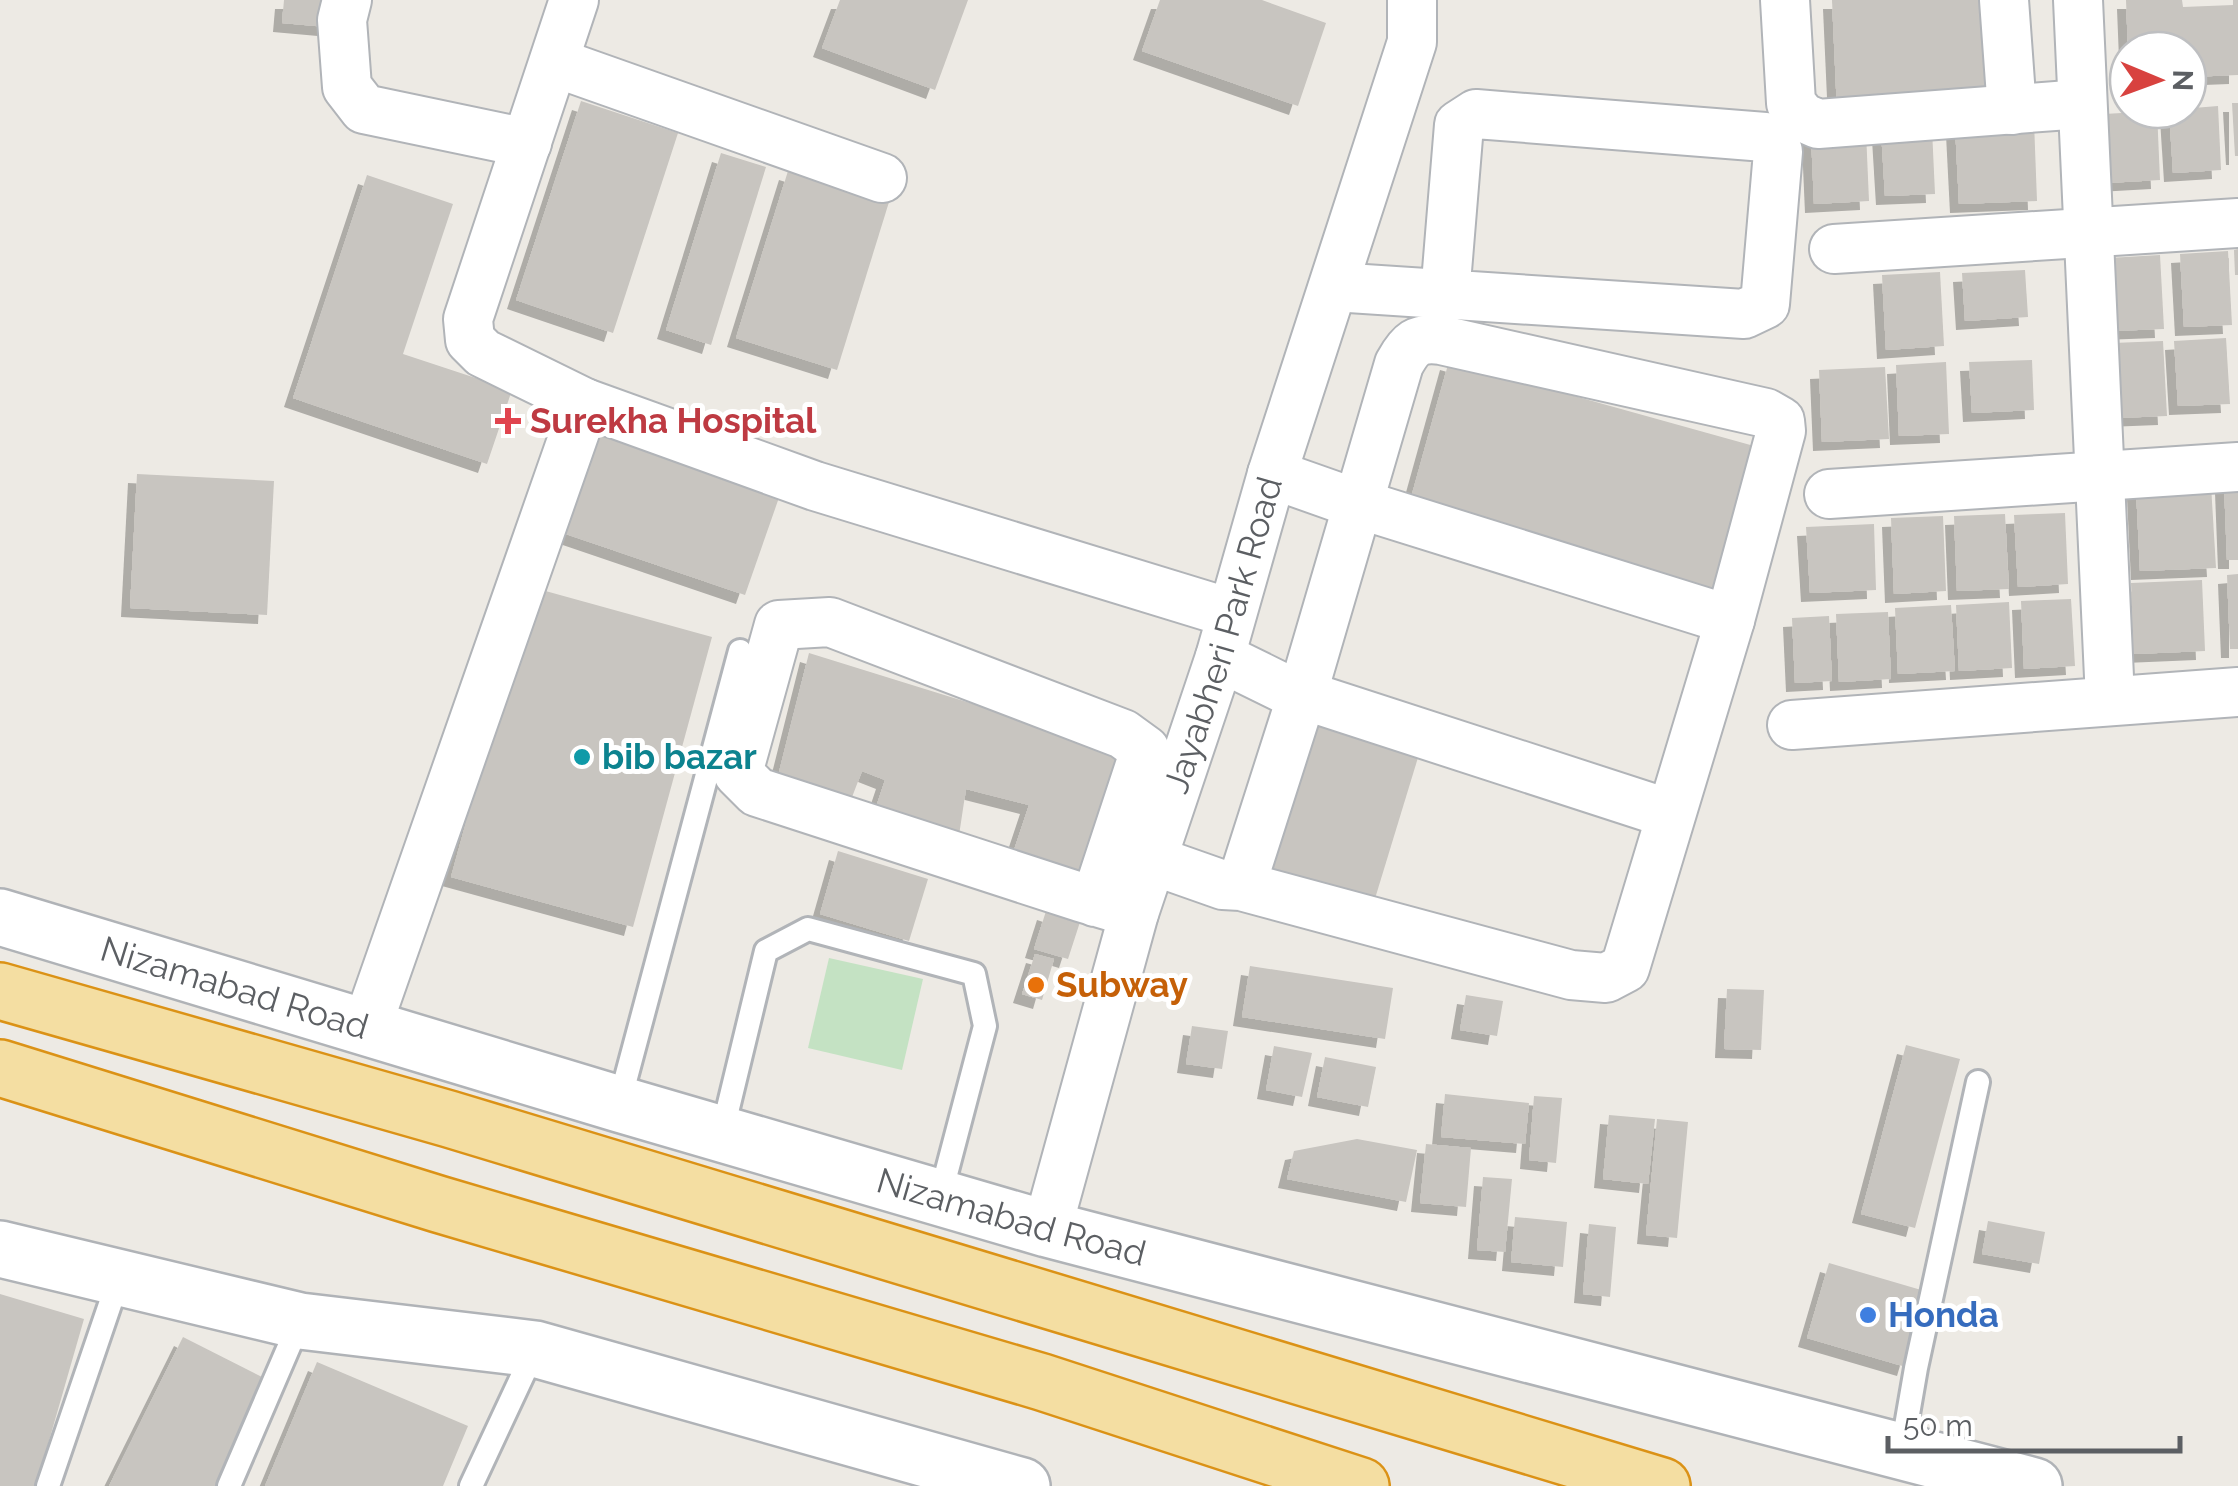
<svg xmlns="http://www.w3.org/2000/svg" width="2238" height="1486" font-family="Raleway,sans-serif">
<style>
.green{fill:#c4e2c3}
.building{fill:#c8c5c0;filter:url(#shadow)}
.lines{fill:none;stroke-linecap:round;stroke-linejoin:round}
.service-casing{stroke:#b1b4b8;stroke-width:28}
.minor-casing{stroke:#b1b4b8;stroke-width:52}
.secondary-casing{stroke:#b0b3b7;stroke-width:60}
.trunk-casing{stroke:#db9216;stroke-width:60}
.service{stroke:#fff;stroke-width:22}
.minor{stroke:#fff;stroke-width:48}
.secondary{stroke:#fff;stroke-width:55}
.trunk{stroke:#f4dea2;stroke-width:55}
.health-dot{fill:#e0444e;stroke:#fff;stroke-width:4}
.culture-dot{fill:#0f9aa8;stroke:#fff;stroke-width:4}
.food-dot{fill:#e8710a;stroke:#fff;stroke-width:4}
.shop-dot{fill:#3f7fe0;stroke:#fff;stroke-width:4}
.labels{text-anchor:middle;stroke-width:10;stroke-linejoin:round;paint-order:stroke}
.health-label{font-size:35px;font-weight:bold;fill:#be3a42;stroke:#fff;text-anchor:start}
.street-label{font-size:35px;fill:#5c5f63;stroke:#fff}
.culture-label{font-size:35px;font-weight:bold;fill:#0d838f;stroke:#fff;text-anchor:start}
.food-label{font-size:35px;font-weight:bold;fill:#c56008;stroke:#fff;text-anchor:start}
.shop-label{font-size:35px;font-weight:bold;fill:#366cbe;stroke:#fff;text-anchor:start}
</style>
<defs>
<filter id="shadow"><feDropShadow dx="-9" dy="9" stdDeviation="0" flood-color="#0004"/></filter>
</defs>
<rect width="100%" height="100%" fill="#edeae4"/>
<polygon class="green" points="829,958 923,979 902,1070 808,1048"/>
<g class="building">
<polygon points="284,0 340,0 338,28 282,23"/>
<polygon points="840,0 968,0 935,90 822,48"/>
<polygon points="1160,0 1262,0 1326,23 1298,106 1142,51"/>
<polygon points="1832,0 1994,0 2000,93 1837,111"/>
<polygon points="2126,0 2182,0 2183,7 2233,5 2233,0 2238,0 2238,75 2188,77 2188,50 2128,50"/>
<polygon points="581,101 678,133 613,333 516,300"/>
<polygon points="2232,103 2238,103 2238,156 2235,156"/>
<polygon points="2218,106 2221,170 2173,173 2169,110"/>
<polygon points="2157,111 2160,180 2107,183 2104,114"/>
<polygon points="2034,122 2037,201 1959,204 1955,126"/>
<polygon points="1932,129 1935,194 1885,196 1881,131"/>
<polygon points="1866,132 1869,201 1814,204 1811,135"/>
<polygon points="721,153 766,167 711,345 666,330"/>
<polygon points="788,171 889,202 837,370 736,338"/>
<polygon points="367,175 453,204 403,354 512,390 487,464 293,398"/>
<polygon points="2238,249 2238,275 2235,275 2234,250"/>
<polygon points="2228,251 2232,325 2184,327 2180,254"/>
<polygon points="2160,255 2164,329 2112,331 2109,258"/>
<polygon points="2025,270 2028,317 1965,321 1962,273"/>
<polygon points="1940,272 1944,346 1886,350 1882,275"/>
<polygon points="2226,338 2230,404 2178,406 2174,341"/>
<polygon points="2163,341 2167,416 2116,418 2113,343"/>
<polygon points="2032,360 2034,410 1972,413 1969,362"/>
<polygon points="1449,361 1754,446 1714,590 1409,505"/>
<polygon points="1946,362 1949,434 1899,436 1896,365"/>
<polygon points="1885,367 1889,439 1822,442 1819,370"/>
<polygon points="595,425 782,489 745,595 560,532"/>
<polygon points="137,474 274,481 267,615 130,608"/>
<polygon points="2238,483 2238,560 2227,560 2224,484"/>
<polygon points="2211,485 2216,568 2140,571 2136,489"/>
<polygon points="2065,513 2068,584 2018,587 2014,515"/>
<polygon points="2005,514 2009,589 1957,591 1954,516"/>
<polygon points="1943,516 1946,591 1894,594 1891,518"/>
<polygon points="1874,524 1876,590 1810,593 1806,527"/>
<polygon points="2238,574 2238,649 2230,649 2227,575"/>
<polygon points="2202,580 2205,651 2134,654 2131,583"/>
<polygon points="531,587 712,637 633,927 451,877"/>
<polygon points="2071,599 2075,666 2024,669 2021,601"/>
<polygon points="2009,602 2012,668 1959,671 1956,605"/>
<polygon points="1951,605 1955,671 1898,674 1895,608"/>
<polygon points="1888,612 1891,679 1839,682 1836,614"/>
<polygon points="1829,616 1832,681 1795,683 1792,618"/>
<polygon points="809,653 1131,753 1093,889 1008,868 1029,805 966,789 958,842 873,816 885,780 862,771 849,805 776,784"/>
<polygon points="1305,715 1420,751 1370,915 1255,879"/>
<polygon points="838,851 928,879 909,941 820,914"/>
<polygon points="1046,911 1080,922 1068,959 1034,949"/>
<polygon points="1035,954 1054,959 1042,1000 1022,994"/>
<polygon points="1250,966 1393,988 1385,1039 1242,1017"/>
<polygon points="1727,989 1764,990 1761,1050 1724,1049"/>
<polygon points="1466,995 1503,1001 1497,1036 1460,1030"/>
<polygon points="1192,1026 1228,1031 1222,1069 1186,1064"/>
<polygon points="1906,1045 1960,1059 1915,1228 1861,1214"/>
<polygon points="1274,1046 1312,1053 1302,1097 1266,1090"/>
<polygon points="1325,1057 1376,1067 1368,1107 1317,1097"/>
<polygon points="1445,1094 1529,1103 1525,1144 1441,1137"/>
<polygon points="1534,1096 1562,1098 1556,1163 1529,1160"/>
<polygon points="1609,1115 1655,1119 1648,1184 1603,1179"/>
<polygon points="1657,1119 1688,1122 1677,1238 1646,1235"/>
<polygon points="1357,1139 1417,1150 1406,1202 1287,1179 1294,1151"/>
<polygon points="1426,1144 1471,1148 1466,1207 1420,1203"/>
<polygon points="1483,1177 1512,1179 1505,1252 1477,1250"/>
<polygon points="1515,1217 1567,1222 1563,1267 1511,1262"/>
<polygon points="1988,1221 2045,1232 2039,1264 1982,1254"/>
<polygon points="1589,1224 1616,1227 1610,1297 1583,1294"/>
<polygon points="1829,1263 1928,1292 1906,1367 1807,1338"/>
<polygon points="0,1294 84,1319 36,1486 0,1486"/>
<polygon points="183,1337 268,1380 216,1486 109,1486"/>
<polygon points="317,1362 468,1426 443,1486 265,1486"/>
</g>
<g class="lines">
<g class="service-casing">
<g id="service">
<polyline points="619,1104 740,651"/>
<polyline points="722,1133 766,951 808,929 974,974 985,1026 940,1197"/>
<polyline points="1902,1449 1916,1368 1978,1082"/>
<polyline points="48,1486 119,1278"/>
<polyline points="229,1486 300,1321"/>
<polyline points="471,1486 535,1349"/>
</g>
</g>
<g class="minor-casing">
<g id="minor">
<polyline points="347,0 342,20 347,87 364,109 527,143"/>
<polyline points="1785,0 1791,103 1802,117 1818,124 2082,104"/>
<polyline points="2004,0 2012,110"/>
<polyline points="2078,0 2110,699"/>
<polyline points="554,62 882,178"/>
<polyline points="1834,249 2238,223"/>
<polyline points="1334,287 1744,314 1765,304 1778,152 1765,137 1476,114 1459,125 1445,295"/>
<polyline points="585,403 815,486 1230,613"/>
<polyline points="1272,474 1343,499 1730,620"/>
<polyline points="1829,494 2238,467"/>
<polyline points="1220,657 1285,689 1670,814"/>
<polyline points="1792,725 2238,692"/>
<path d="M1152,860L1223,885L1241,886L1571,975L1606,978L1625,968L1730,620L1781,431L1780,421L1766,413L1441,340C1417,337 1410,344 1399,364L1303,692L1241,886"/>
<polyline points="1095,902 1145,750 1123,734 830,622 779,625 738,773 757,792 1080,897 1134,913"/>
<polyline points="367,1026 585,403 483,353 470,340 468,319 574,0"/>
<path id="s1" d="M1047,1229L1134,913L1220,657L1272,474L1412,42V0"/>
</g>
</g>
<g class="secondary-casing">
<g id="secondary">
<path id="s2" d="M0,917L619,1104L1047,1229L2034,1486"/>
<polyline points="0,1249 300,1321 535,1349 1022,1486"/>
</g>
</g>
<g class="trunk-casing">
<g id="trunk">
<polyline points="0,991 449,1119 1662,1486"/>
<polyline points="0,1068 438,1204 1042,1382 1361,1486"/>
</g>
</g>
<use href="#service" class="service"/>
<use href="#minor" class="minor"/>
<use href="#secondary" class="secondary"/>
<use href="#trunk" class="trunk"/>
</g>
<path class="health-dot" d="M503 406h10v10h10v10h-10v10h-10v-10h-10v-10h10z"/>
<circle class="culture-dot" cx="582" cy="757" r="10"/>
<circle class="food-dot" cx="1036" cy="985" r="10"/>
<circle class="shop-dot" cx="1868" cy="1315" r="10"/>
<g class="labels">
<g class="health-label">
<text x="530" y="433">Surekha Hospital</text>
</g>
<g class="street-label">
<text dy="12" stroke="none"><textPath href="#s1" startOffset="620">Jayabheri Park Road</textPath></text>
<text dy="12" stroke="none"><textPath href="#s2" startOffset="245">Nizamabad Road</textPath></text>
<text dy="12" stroke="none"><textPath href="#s2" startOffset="1055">Nizamabad Road</textPath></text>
</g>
<g class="culture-label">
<text x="602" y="769">bib bazar</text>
</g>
<g class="food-label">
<text x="1056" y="997">Subway</text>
</g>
<g class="shop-label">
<text x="1888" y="1327">Honda</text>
</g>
</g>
<g transform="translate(2158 80) rotate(91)"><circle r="48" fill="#ffffff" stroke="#bebfc1" stroke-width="2.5"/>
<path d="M0-8L18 38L0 25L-18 38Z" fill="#d8423f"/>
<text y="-15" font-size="28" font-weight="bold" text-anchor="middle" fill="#5c5f63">N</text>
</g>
<path d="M1888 1436v15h292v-15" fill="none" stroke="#5c5f63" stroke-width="5"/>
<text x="1903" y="1436" font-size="30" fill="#5c5f63" stroke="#ffffff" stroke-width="8" paint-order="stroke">50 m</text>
</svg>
